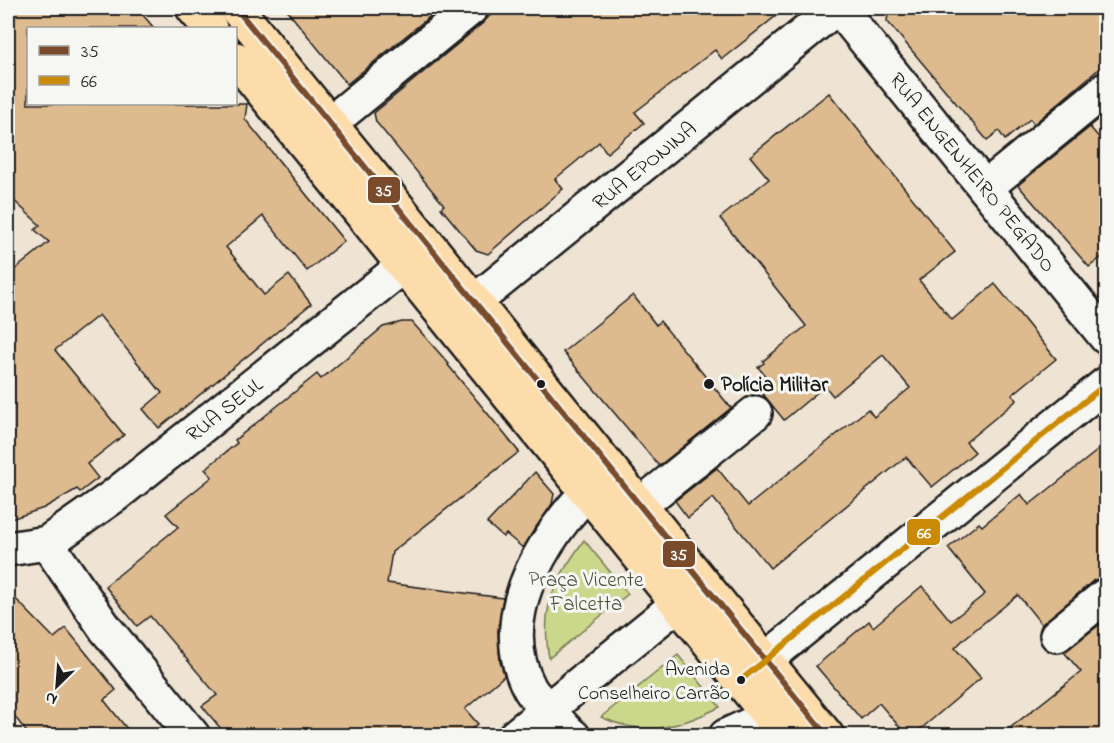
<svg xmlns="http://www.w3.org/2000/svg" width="1114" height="743" font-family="'Indie Flower',sans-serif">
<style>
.green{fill:#cbd78b;stroke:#747a54;stroke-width:1.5}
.building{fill:#deba8f;stroke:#1c1c1c;stroke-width:1.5}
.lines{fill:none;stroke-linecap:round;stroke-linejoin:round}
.minor-casing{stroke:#1c1c1c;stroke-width:38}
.major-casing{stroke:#1c1c1c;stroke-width:38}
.minor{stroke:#f6f6f2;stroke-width:33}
.major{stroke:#fddcac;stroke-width:33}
.bus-1-casing{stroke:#f6f6f2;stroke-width:10}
.bus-2-casing{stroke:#f6f6f2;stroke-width:10}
.bus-1{stroke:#7a4b2a;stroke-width:6}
.bus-2{stroke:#cb8a06;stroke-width:6}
.bus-dot{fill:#1c1c1c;stroke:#f6f6f2;stroke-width:2}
.labels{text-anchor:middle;stroke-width:6;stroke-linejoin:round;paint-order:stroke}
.bus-label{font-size:20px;fill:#1c1c1c;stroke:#f6f6f2;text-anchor:end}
.street-label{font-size:21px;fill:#1c1c1c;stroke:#f6f6f2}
.poi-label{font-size:21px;font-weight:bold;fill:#1c1c1c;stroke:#f6f6f2;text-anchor:start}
.park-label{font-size:21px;fill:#51543d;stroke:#f6f6f2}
.line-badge{stroke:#f6f6f2;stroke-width:2}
.badge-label{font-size:16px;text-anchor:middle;font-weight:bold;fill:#fff}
</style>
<rect width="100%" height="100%" fill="#efe4d4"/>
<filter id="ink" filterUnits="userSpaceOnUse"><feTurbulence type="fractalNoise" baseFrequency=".0167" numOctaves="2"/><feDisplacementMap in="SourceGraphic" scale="12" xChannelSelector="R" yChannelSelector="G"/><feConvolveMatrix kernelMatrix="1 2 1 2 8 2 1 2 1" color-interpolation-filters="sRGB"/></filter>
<g filter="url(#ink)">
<g class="green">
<path d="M584,540L628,594L549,658C540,605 554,583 584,540Z"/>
<path d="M678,655L720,707C679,727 645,738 601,717Z"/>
</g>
<g class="building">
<polygon points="8,8 137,8 154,28 28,28 28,104 247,104 245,119 344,241 307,271 263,216 226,247 264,295 289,275 311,304 159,428 143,409 162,393 99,315 55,350 124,435 87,464 98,478 80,492 77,489 44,508 8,520 8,275 49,242 35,230 40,225 8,195"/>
<polygon points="285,8 440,8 347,84"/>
<polygon points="497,8 786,8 722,59 715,50 635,112 644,123 607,153 599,142 577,161 555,179 563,189 488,254 476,250 441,208 444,205 376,122 374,113 483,23"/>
<polygon points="889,8 1107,8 1107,62 1034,124 1030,119 1005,140 999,131 987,140 887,21"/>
<polygon points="829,93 955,252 919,280 952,320 995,284 1056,359 1012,395 1017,400 966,442 975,452 932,487 906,457 770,568 713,498 688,518 675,501 717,468 748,506 868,409 874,417 910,388 883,355 833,396 825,386 784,420 763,394 773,386 758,367 764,363 763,361 806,326 720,218 769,179 750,156"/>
<polygon points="1090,127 1107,147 1107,253 1089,267 1018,185"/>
<polygon points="633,295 656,325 660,321 731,408 659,466 563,352"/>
<polygon points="402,322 412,322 449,364 448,365 519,452 392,552 387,583 503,598 498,631 500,662 505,675 465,709 478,724 464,735 226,735 202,706 217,695 150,616 137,626 105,586 178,527 166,514 212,477 205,469 237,443 235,440 317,374 321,379 383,327"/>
<polygon points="1107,443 1107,577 1094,580 1042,625 1018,595 965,638 955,648 981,678 916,733 903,731 879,703 861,719 816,666 869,621 873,627 922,586 951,621 985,594 948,548 979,523 982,526 1021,494 1029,505"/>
<polygon points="535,472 554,494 552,504 523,548 506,534 503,537 487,523"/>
<polygon points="8,591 54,638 66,628 116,690 104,700 132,735 29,735 8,708"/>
<polygon points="1107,619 1107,735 1001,735 1081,672 1064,652"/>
</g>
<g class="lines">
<g class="minor-casing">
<g id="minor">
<polyline points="839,8 1106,337"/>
<polyline points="307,142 471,8"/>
<polyline points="985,188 1106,89"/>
<polyline points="452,320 836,8"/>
<polyline points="640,505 755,413"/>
<polyline points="47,543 105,628 193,736"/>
<polyline points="8,549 47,543 114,496 425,249"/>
<polyline points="1057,635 1106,595"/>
<polyline points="742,679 1106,384"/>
<polyline points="515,736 700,586"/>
<path d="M573,736C563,729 556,718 548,709C542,703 534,696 530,689C488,613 552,522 607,473"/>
<polyline points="726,736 769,716 790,701"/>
</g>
</g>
<g class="major-casing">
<g id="major">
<polyline points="193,8 210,28"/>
<polyline points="236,8 827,736"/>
<polyline points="236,59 785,736"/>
</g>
</g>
<use href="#minor" class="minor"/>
<use href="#major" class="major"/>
<g class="bus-1-casing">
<polyline id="bus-1" points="236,8 827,736"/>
</g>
<g class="bus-2-casing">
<polyline id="bus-2" points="741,680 1106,384"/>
</g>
<use href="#bus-1" class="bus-1"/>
<use href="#bus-2" class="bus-2"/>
</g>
</g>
<g class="bus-dot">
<circle cx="541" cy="384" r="5"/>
<circle cx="709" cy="384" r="6"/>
<circle cx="741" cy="680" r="5"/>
</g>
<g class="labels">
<g class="bus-label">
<text x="730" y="675">Avenida<tspan x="730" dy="24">Conselheiro Carrão</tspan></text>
</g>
<g class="street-label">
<text transform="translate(644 165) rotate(-39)" y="7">RUA EPONINA</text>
<text transform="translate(973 172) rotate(51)" y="7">RUA ENGENHEIRO PEGADO</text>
<text transform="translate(224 409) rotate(-38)" y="7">RUA SEUL</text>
</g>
<g class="poi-label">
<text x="721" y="391">Polícia Militar</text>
</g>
<g class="park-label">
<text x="586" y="586">Praça Vicente<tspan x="586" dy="24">Falcetta</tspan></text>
</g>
</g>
<g class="line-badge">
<rect x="367" y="176" width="34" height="28" rx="6" fill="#7a4b2a"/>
<rect x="906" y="518" width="35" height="28" rx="6" fill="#cb8a06"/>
<rect x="662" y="540" width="34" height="28" rx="6" fill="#7a4b2a"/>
</g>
<g class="badge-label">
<text x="384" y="196">35</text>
<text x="924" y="538">66</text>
<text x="679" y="560">35</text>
</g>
<rect width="1114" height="743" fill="none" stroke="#f6f6f2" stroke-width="30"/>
<rect x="15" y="15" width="1084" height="713" fill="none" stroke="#1c1c1c" stroke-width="2" filter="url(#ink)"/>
<rect x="27" y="27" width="210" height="78" fill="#f6f6f2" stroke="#9f9f9c" stroke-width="1.5"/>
<rect x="39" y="46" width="30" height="9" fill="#7a4b2a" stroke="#9f9f9c" stroke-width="1.5"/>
<text x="81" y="57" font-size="18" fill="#1c1c1c">35</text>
<rect x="39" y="76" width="30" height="9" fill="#cb8a06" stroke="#9f9f9c" stroke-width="1.5"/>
<text x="81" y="87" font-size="18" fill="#1c1c1c">66</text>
<g transform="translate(57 686) rotate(205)" stroke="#f6f6f2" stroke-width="4.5" paint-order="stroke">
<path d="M0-4.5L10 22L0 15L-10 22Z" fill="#1c1c1c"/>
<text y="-9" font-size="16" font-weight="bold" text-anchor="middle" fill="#1c1c1c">N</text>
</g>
</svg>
